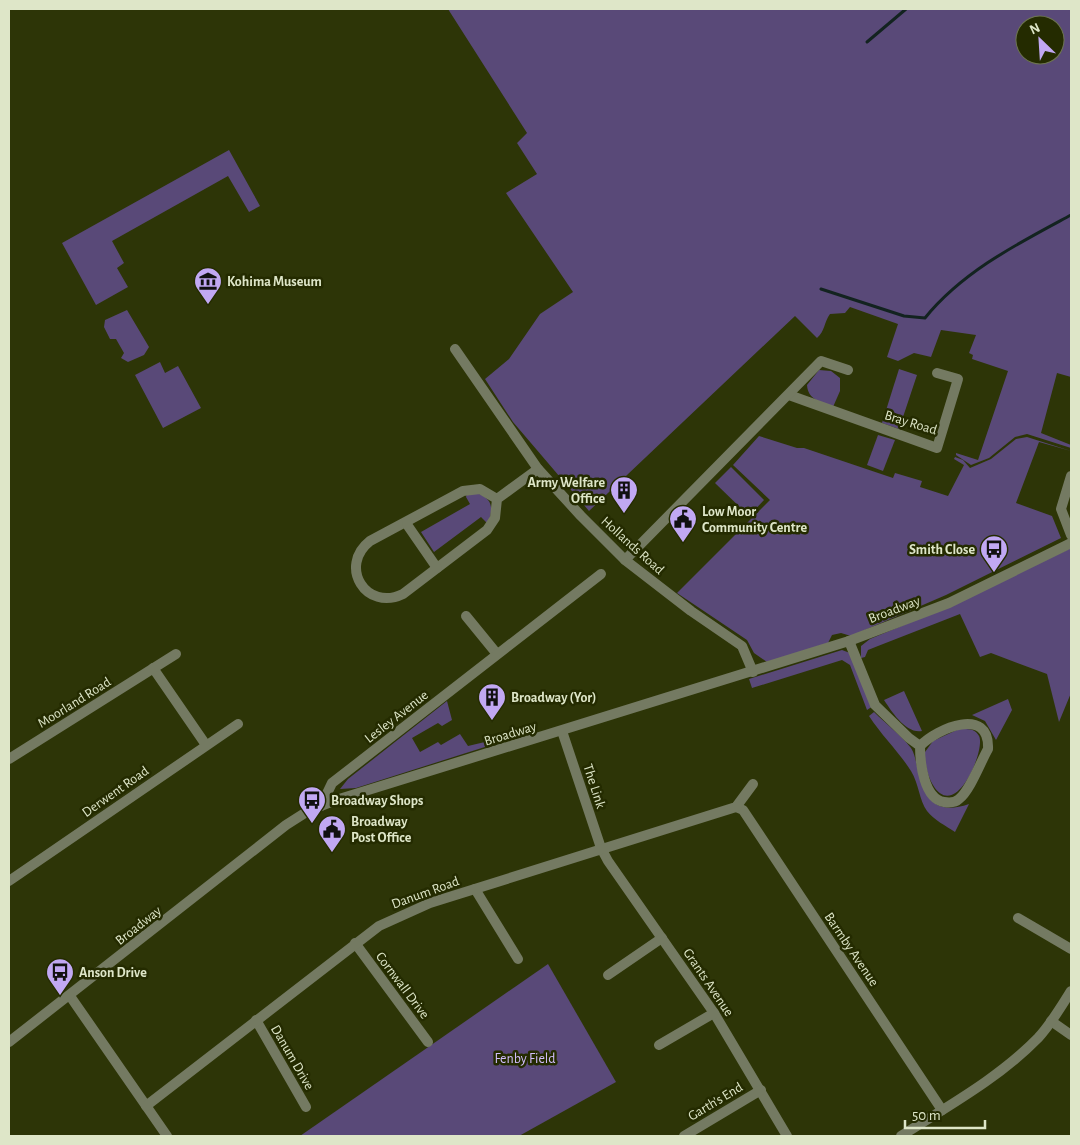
<svg xmlns="http://www.w3.org/2000/svg" width="1080" height="1145" font-family="'Alegreya Sans',sans-serif">
<style>
.green{fill:#594978;fill-rule:evenodd}
.lines{fill:none;stroke-linecap:round;stroke-linejoin:round}
.stream{stroke:#132320;stroke-width:3}
.minor{stroke:#747a62;stroke-width:10}
.tertiary{stroke:#747a62;stroke-width:10}
.labels{text-anchor:middle;stroke-width:5;stroke-linejoin:round;paint-order:stroke}
.poi-label{font-size:14px;font-weight:bold;fill:#dee6c8;stroke:#242b00;text-anchor:start}
.street-label{font-size:14px;fill:#dee6c8;stroke:#242b00}
.park-label{font-size:14px;fill:#d2befd;stroke:#242b00}
</style>
<rect width="100%" height="100%" fill="#2d3507"/>
<g class="green">
<path d="M448,9H1071V377L1057,373L1041,433L1071,445V448L1027,434L1015,437L989,458L971,465L956,455V453L978,460L1008,371L972,359L973,355L969,353L976,335L941,330L931,357L914,353L898,361L887,357L898,324L850,307L845,313L830,314C824,322 825,331 817,338L795,316L589,511L513,422L485,379L509,359L540,314L573,292L506,193L537,174L517,143L527,133ZM1025,25H1055V55H1025Z"/>
<polygon points="229,150 260,206 249,212 228,176 112,241 124,263 117,268 128,287 96,305 62,243"/>
<polygon points="127,310 149,347 144,355 128,362 121,358 124,353 116,339 110,339 104,327 105,320"/>
<polygon points="160,362 165,373 178,366 201,408 163,428 135,375"/>
<polygon points="899,369 917,375 899,429 882,423"/>
<path d="M819,370L831,371L840,378V391L833,407C820,401 808,400 807,385Z"/>
<polygon points="878,435 895,440 883,471 867,465"/>
<polygon points="759,436 797,448 804,448 893,478 895,473 922,481 920,487 948,496 964,465 954,459 955,457 963,460 970,468 991,459 1016,439 1027,437 1071,451 1039,442 1016,503 1052,516 1061,538 946,595 851,636 841,633 832,635 828,643 767,662 754,653 747,640 677,593 770,500 733,465"/>
<polygon points="731,467 764,500 749,516 715,483"/>
<path d="M476,493C494,498 493,510 488,524L481,517L434,552L421,532L470,504L466,497L467,494Z"/>
<polygon points="1071,548 1071,693 1059,722 1047,674 991,653 980,657 960,614 878,646 868,650 865,657 861,658 861,646 870,639 952,605"/>
<polygon points="842,650 850,653 873,706 867,710 850,665 842,660 752,688 749,679"/>
<path d="M904,691L922,731C906,734 892,712 884,700Z"/>
<polygon points="1008,699 1012,710 996,740 985,721 972,715"/>
<polygon points="447,701 452,720 442,726 438,723 412,738 420,752 438,742 441,745 460,734 468,746 489,741 488,746 356,788 340,789 348,779"/>
<path d="M874,712C886,724 901,735 911,748C915,754 916,763 918,770C925,801 937,815 969,804L955,832C946,826 934,820 927,811C919,800 919,784 911,771C899,752 882,736 869,716Z"/>
<path d="M959,729C967,729 975,728 979,736C986,749 956,823 933,785C928,777 924,762 925,752L933,741Z"/>
<polygon points="548,964 616,1082 519,1136 300,1136"/>
</g>
<g class="lines">
<g class="stream">
<polyline points="867,42 906,9"/>
<path d="M821,289L904,316L925,318C963,271 1019,243 1071,215"/>
</g>
<g class="minor">
<polyline points="455,349 538,469 581,516 625,560 691,611 742,646 753,672"/>
<polyline points="789,395 937,448 958,379 937,373"/>
<polyline points="1071,476 1061,509 1071,535"/>
<path d="M497,499L480,489L463,491L370,541C338,566 366,612 403,594L487,530L495,518L497,499L538,469"/>
<polyline points="407,522 408,526 437,568"/>
<polyline points="625,560 821,361 848,370"/>
<polyline points="466,616 497,654"/>
<path d="M849,641L875,705L909,738L920,746C920,763 924,799 944,802C950,803 955,803 959,799C970,791 981,761 988,749C990,706 937,728 920,746"/>
<polyline points="153,668 206,745"/>
<polyline points="562,731 601,848 608,861 714,1013 787,1136"/>
<polyline points="9,759 176,654"/>
<polyline points="321,806 332,783 601,574"/>
<polyline points="736,807 743,810 942,1110"/>
<polyline points="9,881 238,724"/>
<polyline points="475,889 518,959"/>
<polyline points="1018,918 1071,949"/>
<polyline points="355,943 428,1042"/>
<polyline points="608,975 662,938"/>
<polyline points="70,996 167,1136"/>
<polyline points="256,1020 306,1107"/>
<polyline points="1051,1021 1071,1035"/>
<polyline points="659,1045 714,1013"/>
<polyline points="146,1106 379,926 430,903 736,807 753,784"/>
<polyline points="684,1136 761,1090"/>
</g>
<g class="tertiary">
<polyline points="9,1042 286,825 308,811 336,800 849,641 949,603 1071,543"/>
<path d="M901,1136C948,1106 999,1078 1038,1038C1051,1024 1061,1007 1071,991"/>
</g>
</g>
<defs>
<g id="museum-pin" transform="scale(1.4375)"><path d="M0 17L-7.5 6A9.5 9.5 0 1 1 7.5 6Z" fill="#c1a8f3" stroke="#242b00"/><path d="M0-6L6-3V-2H-6V-3ZM-5-1h2V3h-2ZM-1-1h2V3h-2ZM3-1h2V3H3ZM-6 4H6V6H-6Z" fill="#111"/></g>
<g id="building-pin" transform="scale(1.4375)"><path d="M0 17L-7.5 6A9.5 9.5 0 1 1 7.5 6Z" fill="#c1a8f3" stroke="#242b00"/><path d="M-4-6H4V6H1V3H-1V6H-4ZM-2.5-4.3h1.7v1.8h-1.7ZM.8-4.3h1.7v1.8H.8ZM-2.5-1h1.7V.8h-1.7ZM.8-1h1.7V.8H.8Z" fill="#111"/></g>
<g id="civic-pin" transform="scale(1.4375)"><path d="M0 17L-7.5 6A9.5 9.5 0 1 1 7.5 6Z" fill="#c1a8f3" stroke="#242b00"/><path d="M-.6-6.5H3V-4.5H.6V-3L4-1V1h2V6H-6V1h2V-1L-.6-3ZM-1.2 2.5V6h2.4V2.5Z" fill="#111"/></g>
<g id="bus-pin" transform="scale(1.4375)"><path d="M0 17L-7.5 6A9.5 9.5 0 1 1 7.5 6Z" fill="#c1a8f3" stroke="#242b00"/><path d="M-5-6H5V4H4V6H2V4H-2V6H-4V4H-5ZM-3.5-4V0h7V-4ZM-3.5 1.2v1.5H-2V1.2ZM2 1.2v1.5H3.5V1.2Z" fill="#111"/></g>
</defs>
<g fill-rule="evenodd">
<use href="#museum-pin" x="208" y="281"/>
<use href="#building-pin" x="624" y="490"/>
<use href="#civic-pin" x="683" y="519"/>
<use href="#bus-pin" x="994" y="549"/>
<use href="#building-pin" x="492" y="697"/>
<use href="#bus-pin" x="312" y="800"/>
<use href="#civic-pin" x="332" y="829"/>
<use href="#bus-pin" x="60" y="972"/>
</g>
<g class="labels">
<g class="poi-label">
<text x="227" y="286">Kohima Museum</text>
<text x="605" y="487" text-anchor="end">Army Welfare<tspan x="605" dy="16">Office</tspan></text>
<text x="702" y="516">Low Moor<tspan x="702" dy="16">Community Centre</tspan></text>
<text x="975" y="554" text-anchor="end">Smith Close</text>
<text x="511" y="702">Broadway (Yor)</text>
<text x="331" y="805">Broadway Shops</text>
<text x="351" y="826">Broadway<tspan x="351" dy="16">Post Office</tspan></text>
<text x="79" y="977">Anson Drive</text>
</g>
<g class="street-label">
<text transform="translate(911 422) rotate(17)" y="5">Bray Road</text>
<text transform="translate(633 545) rotate(42)" y="5">Hollands Road</text>
<text transform="translate(894 609) rotate(-21)" y="5">Broadway</text>
<text transform="translate(74 702) rotate(-32)" y="5">Moorland Road</text>
<text transform="translate(396 716) rotate(-38)" y="5">Lesley Avenue</text>
<text transform="translate(510 733) rotate(-17)" y="5">Broadway</text>
<text transform="translate(595 786) rotate(72)" y="5">The Link</text>
<text transform="translate(115 791) rotate(-35)" y="5">Derwent Road</text>
<text transform="translate(425 892) rotate(-20)" y="5">Danum Road</text>
<text transform="translate(138 925) rotate(-38)" y="5">Broadway</text>
<text transform="translate(852 949) rotate(56)" y="5">Barmby Avenue</text>
<text transform="translate(709 982) rotate(56)" y="5">Grants Avenue</text>
<text transform="translate(403 985) rotate(53)" y="5">Cornwall Drive</text>
<text transform="translate(293 1057) rotate(60)" y="5">Danum Drive</text>
<text transform="translate(715 1101) rotate(-31)" y="5">Garth's End</text>
</g>
<g class="park-label">
<text x="525" y="1063">Fenby Field</text>
</g>
</g>
<rect width="1080" height="1145" fill="none" stroke="#dee6c8" stroke-width="20"/>
<g transform="translate(1040 40) rotate(335)"><circle r="24" fill="#242b00" stroke="#6e7650"/>
<path d="M0-4L9 19L0 12L-9 19Z" fill="#c1a8f3"/>
<text y="-8" font-size="14" font-weight="bold" text-anchor="middle" fill="#dee6c8">N</text>
</g>
<path d="M905 1120v8h80v-8" fill="none" stroke="#dee6c8" stroke-width="2.5"/>
<text x="912" y="1120" font-size="15" fill="#dee6c8" stroke="#242b00" stroke-width="4" paint-order="stroke">50 m</text>
</svg>
